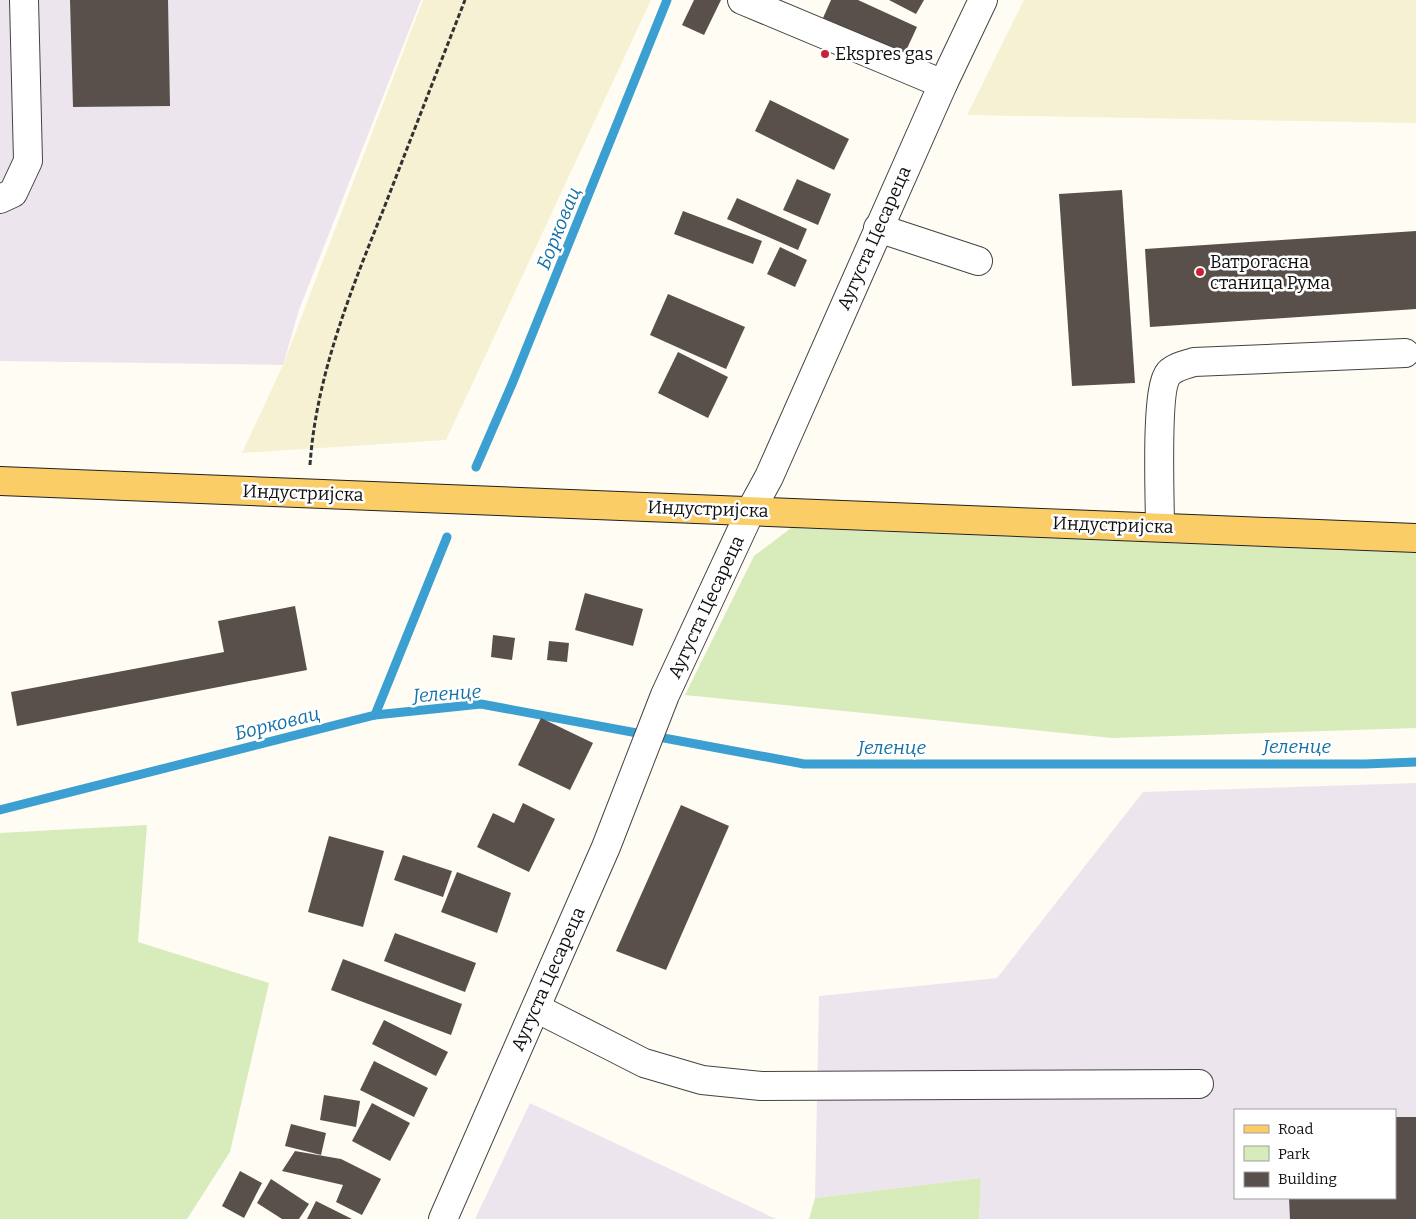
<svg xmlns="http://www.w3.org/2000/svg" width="1416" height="1219" font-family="Bitter,serif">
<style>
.industrial{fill:#ede5ee;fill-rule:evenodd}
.farmland{fill:#f6f1d2}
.green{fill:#d7ebbb}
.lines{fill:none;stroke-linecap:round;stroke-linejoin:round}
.stream{stroke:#3b9fd1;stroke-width:9}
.building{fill:#59504c}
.minor-casing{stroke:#434343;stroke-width:30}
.major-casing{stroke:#212121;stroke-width:30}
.path{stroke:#323232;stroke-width:3;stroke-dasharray:5 2.5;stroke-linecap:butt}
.minor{stroke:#fff;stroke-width:28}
.major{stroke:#fbcd67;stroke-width:28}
.poi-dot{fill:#c52336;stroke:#fff;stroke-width:2}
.labels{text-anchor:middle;stroke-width:5;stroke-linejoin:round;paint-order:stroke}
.poi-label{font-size:18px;fill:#101010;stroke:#fff;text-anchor:start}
.street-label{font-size:18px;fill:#101010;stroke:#fff}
.water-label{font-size:19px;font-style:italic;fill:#1571a6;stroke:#fff}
</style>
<rect width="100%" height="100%" fill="#fffcf3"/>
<g class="industrial">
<polygon points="0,0 421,0 299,310 283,365 0,361"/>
<path d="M1416,783V1219H979L981,1178L815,1198L819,996L997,978L1143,792ZM1235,1110H1395V1198H1235Z"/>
<polygon points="530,1103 776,1219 475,1219"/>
</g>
<g class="farmland">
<polygon points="423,0 651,0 446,440 242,453 283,365"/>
<polygon points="1024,0 1416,0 1416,123 967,115"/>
</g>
<g class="green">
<polygon points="791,528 1416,553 1416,728 1112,738 685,695 754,556"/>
<polygon points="147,825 138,942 269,983 230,1152 187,1219 0,1219 0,833"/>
<polygon points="981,1178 979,1219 809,1219 815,1198"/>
</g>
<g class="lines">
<g class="stream">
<polyline points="476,467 512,384 667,0"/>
<polyline points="375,715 481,704 804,764 1365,764 1416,762"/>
<polyline points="0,810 375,715 447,537"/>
</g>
</g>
<g class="building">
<polygon points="70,0 168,0 170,106 73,107"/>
<polygon points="694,0 721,0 704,35 682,25"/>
<polygon points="831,0 858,0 917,27 904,55 823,18"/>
<polygon points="889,0 924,0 916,14"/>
<polygon points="770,100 849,139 834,170 755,131"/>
<polygon points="797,179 831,194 818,225 783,210"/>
<polygon points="1122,190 1135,383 1072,386 1059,194"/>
<polygon points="737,198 807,229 798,250 727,219"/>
<polygon points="683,211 762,241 753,264 674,234"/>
<polygon points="1416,231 1416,309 1150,327 1145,249"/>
<polygon points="780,247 807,260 795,287 767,274"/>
<polygon points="668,294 745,327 726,369 650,335"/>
<polygon points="678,352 728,377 708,418 658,393"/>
<polygon points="585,593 643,609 633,646 575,630"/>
<polygon points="295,606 307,670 17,726 11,692 224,652 218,621"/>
<polygon points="493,635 515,638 512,660 491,657"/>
<polygon points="549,641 569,643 567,662 547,660"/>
<polygon points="541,718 593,743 570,790 518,765"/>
<polygon points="523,803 555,819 529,872 477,847 493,813 514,823"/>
<polygon points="681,805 729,826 666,970 616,951"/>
<polygon points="329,836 384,851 363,927 308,912"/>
<polygon points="403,855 452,871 443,897 394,880"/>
<polygon points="457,872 511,893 497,933 441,912"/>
<polygon points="395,933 476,963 465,992 384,961"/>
<polygon points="343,959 462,1004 451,1035 331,990"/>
<polygon points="384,1020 448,1052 436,1076 372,1044"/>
<polygon points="374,1061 428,1088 414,1117 360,1090"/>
<polygon points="324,1095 360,1101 356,1127 320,1120"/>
<polygon points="372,1103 410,1123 390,1161 352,1141"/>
<polygon points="1395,1117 1416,1117 1416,1219 1290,1219 1289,1198 1395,1198"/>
<polygon points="291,1124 326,1133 321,1155 285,1146"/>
<polygon points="295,1151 341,1159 381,1179 362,1215 336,1202 343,1185 282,1171"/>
<polygon points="240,1171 262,1183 244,1218 222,1206"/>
<polygon points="271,1179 309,1204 299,1219 282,1219 257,1203"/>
<polygon points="316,1201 352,1219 307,1219"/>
</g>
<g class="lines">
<g class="minor-casing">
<g id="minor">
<polyline points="742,0 943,84"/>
<polyline points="0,199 13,193 28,161 24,0"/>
<polyline points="878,228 978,261"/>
<path d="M1160,527C1160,501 1155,388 1169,373C1175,367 1185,365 1194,362L1405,353"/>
<polyline points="536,1008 644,1063 702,1080 761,1086 1199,1084"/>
<polyline points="443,1219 606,847 665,695 751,510 769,477 943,84 983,0"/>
</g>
</g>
<g class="major-casing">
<polyline id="major" points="0,481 1416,538"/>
</g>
<path class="path" d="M310,465C316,376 351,290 384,208C411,138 438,69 465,0"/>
<use href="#minor" class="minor"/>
<use href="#major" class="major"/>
</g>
<g class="poi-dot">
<circle cx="825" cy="54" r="5"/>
<circle cx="1200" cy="272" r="5"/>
</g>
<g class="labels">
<g class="poi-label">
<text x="835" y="60">Ekspres gas</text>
<text x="1210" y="268">Ватрогасна<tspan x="1210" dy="21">станица Рума</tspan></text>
</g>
<g class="street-label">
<text transform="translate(874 238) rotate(-66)" y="6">Аугуста Цесареца</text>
<text transform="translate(303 493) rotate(2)" y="6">Индустријска</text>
<text transform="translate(708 509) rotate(2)" y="6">Индустријска</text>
<text transform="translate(1113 525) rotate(2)" y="6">Индустријска</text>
<text transform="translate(706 607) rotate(-65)" y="6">Аугуста Цесареца</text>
<text transform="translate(548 979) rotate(-66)" y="6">Аугуста Цесареца</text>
</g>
<g class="water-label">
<text transform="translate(558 228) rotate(-68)" y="7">Борковац</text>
<text transform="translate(447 693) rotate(-4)" y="7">Јеленце</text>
<text transform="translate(277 723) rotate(-14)" y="7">Борковац</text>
<text x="1297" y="753">Јеленце</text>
<text x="892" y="754">Јеленце</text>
</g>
</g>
<rect x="1234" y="1109" width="162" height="90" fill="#ffffff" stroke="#9f9f9f"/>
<rect x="1244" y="1125" width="25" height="8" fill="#fbcd67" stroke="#9f9f9f"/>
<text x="1278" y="1134" font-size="15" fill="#101010">Road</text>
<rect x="1244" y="1146" width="25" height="15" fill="#d7ebbb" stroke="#9f9f9f"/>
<text x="1278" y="1159" font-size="15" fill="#101010">Park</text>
<rect x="1244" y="1172" width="25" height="15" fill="#59504c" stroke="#9f9f9f"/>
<text x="1278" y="1184" font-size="15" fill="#101010">Building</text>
</svg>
